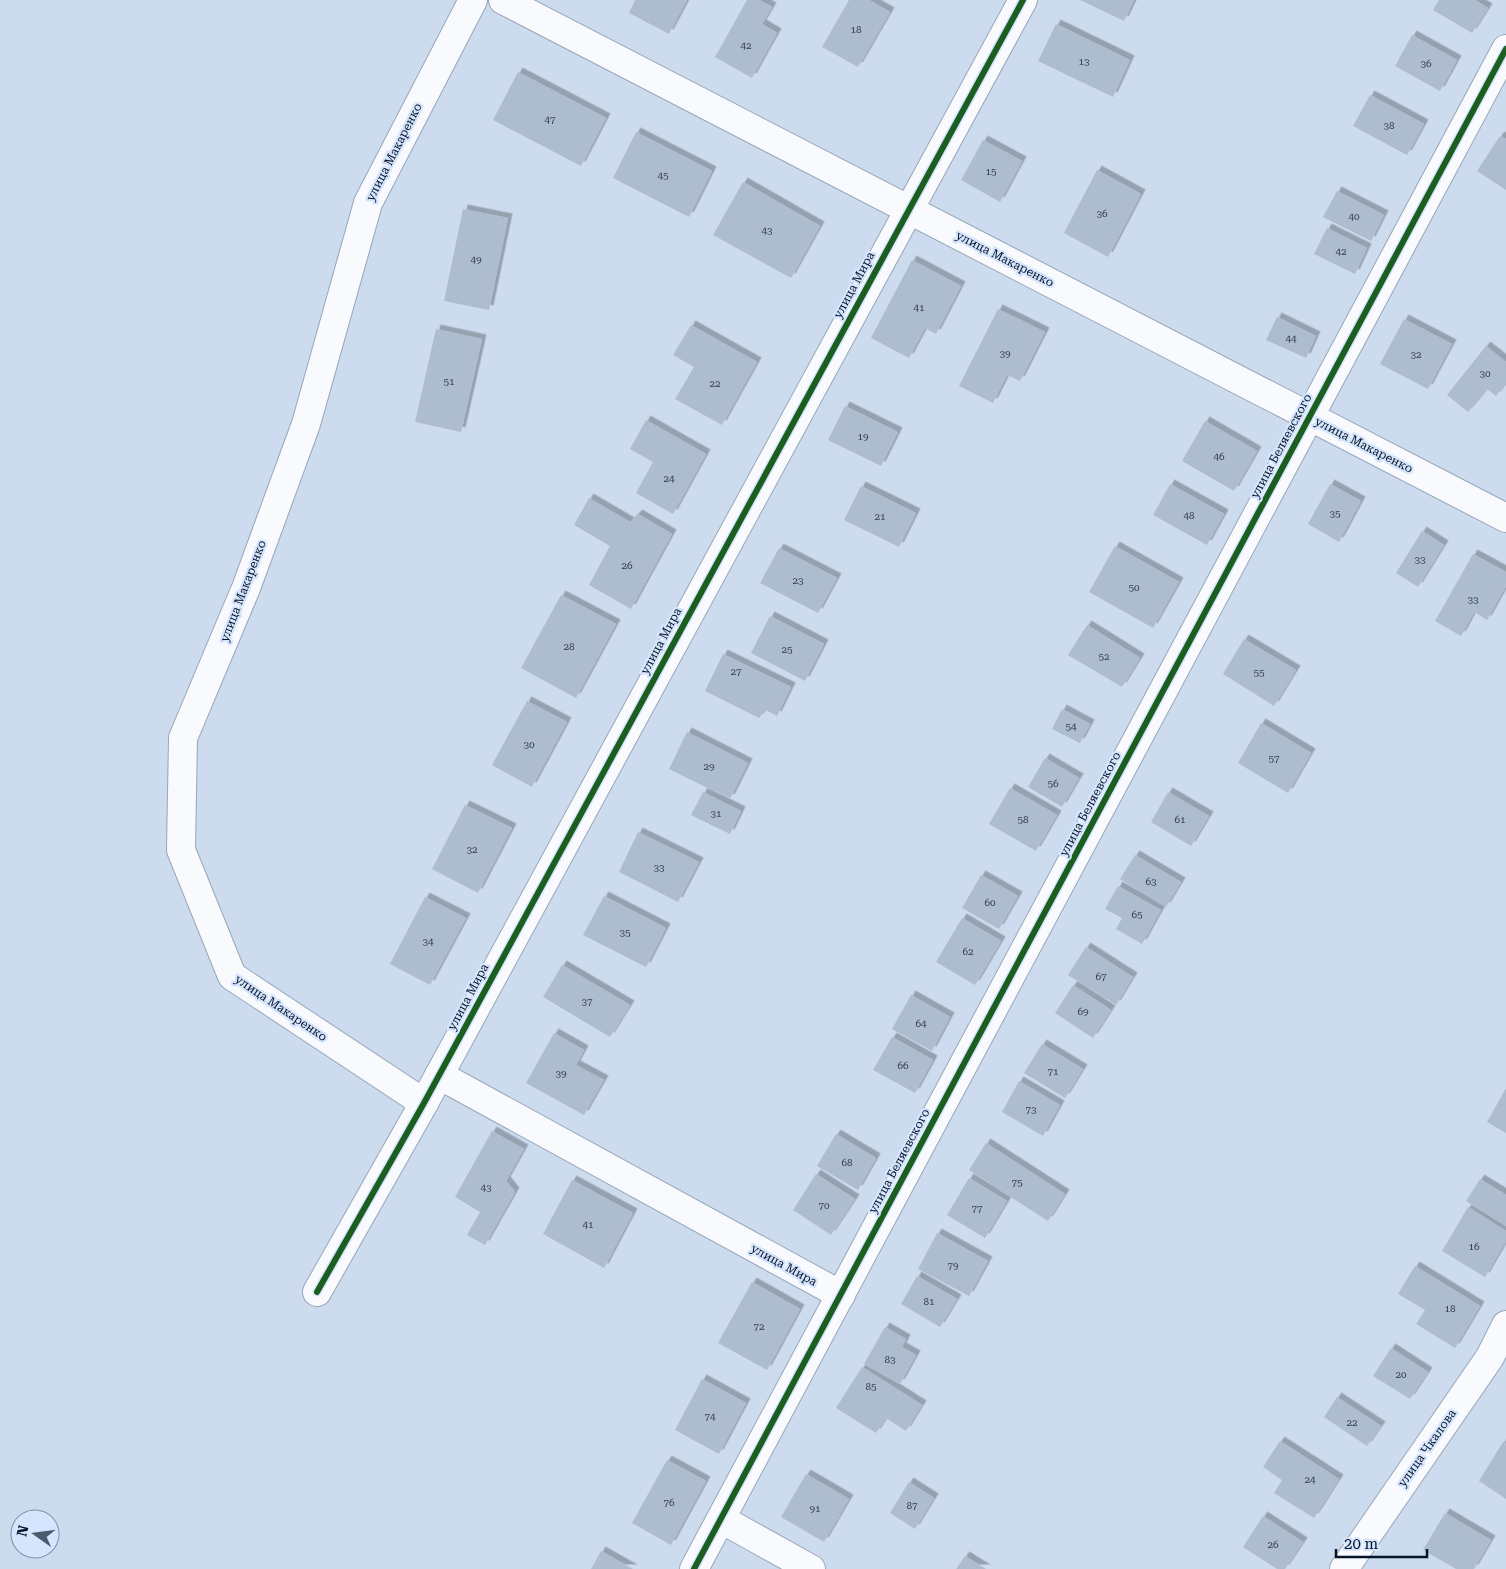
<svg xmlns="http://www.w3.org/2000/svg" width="1506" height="1569" font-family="'Roboto Serif',serif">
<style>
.building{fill:#aebcd0;filter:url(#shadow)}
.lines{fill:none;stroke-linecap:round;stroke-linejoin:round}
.minor-casing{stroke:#98a6b9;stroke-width:30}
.minor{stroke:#f8fafd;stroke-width:28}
.cycleway-casing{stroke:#d5e5fd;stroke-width:9}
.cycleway{stroke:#1b5e20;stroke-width:6}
.labels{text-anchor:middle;stroke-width:4.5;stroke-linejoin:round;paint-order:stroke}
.number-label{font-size:10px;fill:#303e52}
.street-label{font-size:12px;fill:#061428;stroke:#d5e5fd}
</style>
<defs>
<filter id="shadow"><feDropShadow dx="4.5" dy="-4.5" stdDeviation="0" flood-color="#0004"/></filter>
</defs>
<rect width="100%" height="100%" fill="#cddbef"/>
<g class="building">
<polygon points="635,0 687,0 669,34 629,13"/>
<polygon points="747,0 759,0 772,7 762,24 777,33 752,78 715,57"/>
<polygon points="849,0 869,0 890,12 858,67 822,47"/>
<polygon points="1080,0 1134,0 1124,21"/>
<polygon points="1439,0 1475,0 1488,8 1472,33 1433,10"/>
<polygon points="1056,24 1130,60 1113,97 1038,61"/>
<polygon points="1412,35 1457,60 1440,91 1395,66"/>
<polygon points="518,72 606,118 581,166 493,120"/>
<polygon points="1370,95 1424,124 1407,155 1353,126"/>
<polygon points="636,132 712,171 689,217 613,178"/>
<polygon points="1500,136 1506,139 1506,190 1477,171"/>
<polygon points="983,140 1022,161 1000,202 961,180"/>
<polygon points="1097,170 1141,194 1108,257 1064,233"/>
<polygon points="743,182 820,226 791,278 713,235"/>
<polygon points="1337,191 1384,215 1371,241 1323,217"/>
<polygon points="463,209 508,218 489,310 444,301"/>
<polygon points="1327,228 1367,248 1355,274 1314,254"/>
<polygon points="912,260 961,286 936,334 925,328 909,358 871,338"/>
<polygon points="998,309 1045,332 1020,381 1007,375 993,403 959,386"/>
<polygon points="1277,317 1316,336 1306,358 1266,340"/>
<polygon points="1404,319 1452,344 1428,389 1380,364"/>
<polygon points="691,325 757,362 722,425 675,399 694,367 673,355"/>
<polygon points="436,329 482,339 461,432 415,422"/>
<polygon points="1486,346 1506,362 1506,383 1496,396 1487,389 1468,412 1447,395"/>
<polygon points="845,406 898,432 881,466 828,440"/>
<polygon points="646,420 706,454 673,514 636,493 653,462 630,449"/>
<polygon points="1205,421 1257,451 1234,491 1182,461"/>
<polygon points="1170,484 1224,514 1207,545 1153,515"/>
<polygon points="1330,484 1361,501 1339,542 1308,524"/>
<polygon points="861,486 916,513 899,547 844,520"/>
<polygon points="589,498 630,522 638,514 672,534 631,609 589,585 610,546 574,525"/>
<polygon points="1422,531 1444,545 1418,587 1396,573"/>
<polygon points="1115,546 1179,582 1153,628 1089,592"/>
<polygon points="779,548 837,578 818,613 760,583"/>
<polygon points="1473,554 1506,572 1506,586 1487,620 1474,612 1461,636 1435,621"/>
<polygon points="561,595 616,624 576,698 521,668"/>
<polygon points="770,616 824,644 805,681 751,653"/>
<polygon points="1087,625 1140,658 1122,687 1068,655"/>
<polygon points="1244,639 1296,670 1274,706 1223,674"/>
<polygon points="723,654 791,687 777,716 766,710 759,718 705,691"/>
<polygon points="527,701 567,722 532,787 492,765"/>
<polygon points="1062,709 1090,724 1080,743 1052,729"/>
<polygon points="1261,723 1311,753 1288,793 1238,763"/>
<polygon points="687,732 748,763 730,799 669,769"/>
<polygon points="1045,758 1079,778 1062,807 1028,787"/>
<polygon points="1010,788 1057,815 1036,851 989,824"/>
<polygon points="703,792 741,811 730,834 691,815"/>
<polygon points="1168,792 1209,816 1191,846 1151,822"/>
<polygon points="465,805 512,828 478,893 432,869"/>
<polygon points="638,832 699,862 678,902 619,872"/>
<polygon points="1135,855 1181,882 1166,907 1120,879"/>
<polygon points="981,875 1018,896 999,929 962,908"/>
<polygon points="1118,886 1161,910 1142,944 1116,929 1122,918 1105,909"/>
<polygon points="604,896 666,928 646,967 583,935"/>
<polygon points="425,897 466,918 430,985 390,964"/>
<polygon points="962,918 1001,941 975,985 936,962"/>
<polygon points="1086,947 1133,977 1116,1005 1068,975"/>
<polygon points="562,965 630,1005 610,1037 543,997"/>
<polygon points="1073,985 1111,1010 1093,1038 1055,1013"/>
<polygon points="911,995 950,1017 932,1051 892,1029"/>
<polygon points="554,1033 584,1050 576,1065 604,1080 584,1115 526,1083"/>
<polygon points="892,1037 933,1060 915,1093 873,1070"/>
<polygon points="1042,1044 1083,1069 1065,1098 1024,1073"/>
<polygon points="1019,1081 1060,1105 1043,1136 1002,1112"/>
<polygon points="1506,1088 1506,1133 1487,1122"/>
<polygon points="492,1131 524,1149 506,1181 515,1192 485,1245 467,1235 480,1212 455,1197"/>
<polygon points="836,1134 876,1158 858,1190 817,1166"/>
<polygon points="986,1143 1065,1194 1048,1221 969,1170"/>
<polygon points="816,1174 855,1199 831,1235 793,1210"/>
<polygon points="969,1178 1007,1201 985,1238 947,1215"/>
<polygon points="1480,1179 1506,1195 1506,1226 1466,1201"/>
<polygon points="572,1180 633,1213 604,1268 543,1234"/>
<polygon points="1468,1207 1506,1231 1506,1241 1485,1277 1442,1251"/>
<polygon points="937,1233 988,1261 969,1296 918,1269"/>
<polygon points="1415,1266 1480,1306 1455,1348 1416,1324 1425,1310 1398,1294"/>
<polygon points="917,1276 957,1299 940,1327 901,1304"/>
<polygon points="752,1282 800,1309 767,1370 718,1343"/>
<polygon points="885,1327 906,1339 902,1347 916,1355 900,1384 864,1364"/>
<polygon points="1391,1348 1428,1372 1410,1399 1373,1376"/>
<polygon points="862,1367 922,1405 906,1431 886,1418 876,1433 836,1408"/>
<polygon points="702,1379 746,1403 719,1454 675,1430"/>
<polygon points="1337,1397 1381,1426 1367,1446 1324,1417"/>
<polygon points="1280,1441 1339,1479 1314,1518 1274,1493 1282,1480 1263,1467"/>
<polygon points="1503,1442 1506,1444 1506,1499 1479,1481"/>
<polygon points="667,1460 706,1481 671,1545 632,1523"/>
<polygon points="806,1474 849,1499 824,1542 781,1517"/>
<polygon points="909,1482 934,1498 915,1529 890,1513"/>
<polygon points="1445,1513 1491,1540 1474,1569 1456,1569 1423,1550"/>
<polygon points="1263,1516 1303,1542 1285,1569 1277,1569 1243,1547"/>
<polygon points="601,1551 633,1569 591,1569"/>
<polygon points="965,1556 986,1569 956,1569"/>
</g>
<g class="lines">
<g class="minor-casing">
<g id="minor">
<polyline points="503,0 1506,518"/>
<polyline points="439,1075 841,1295"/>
<polyline points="424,1103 232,976 181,850 183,738 246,588 306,424 368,203 473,0"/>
<polyline points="317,1292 424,1103 1023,0"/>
<polyline points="721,1519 811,1569"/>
<polyline points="694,1569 1506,49"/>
<polyline points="1344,1569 1490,1357 1506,1325"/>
</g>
</g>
<use href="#minor" class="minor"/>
<g class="cycleway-casing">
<g id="cycleway">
<polyline points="317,1292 424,1103 1023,0"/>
<polyline points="694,1569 1506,49"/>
</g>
</g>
<use href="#cycleway" class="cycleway"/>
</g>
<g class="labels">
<g class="number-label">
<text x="856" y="33">18</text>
<text x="746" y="49">42</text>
<text x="1084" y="65">13</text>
<text x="1426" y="67">36</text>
<text x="550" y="123">47</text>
<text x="1389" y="129">38</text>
<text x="991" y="175">15</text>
<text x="663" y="179">45</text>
<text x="1102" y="217">36</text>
<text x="1354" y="220">40</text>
<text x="767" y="234">43</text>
<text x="1341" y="255">42</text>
<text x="476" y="263">49</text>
<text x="919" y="311">41</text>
<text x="1291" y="342">44</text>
<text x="1005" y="357">39</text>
<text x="1416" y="358">32</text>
<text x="1485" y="377">30</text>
<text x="449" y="385">51</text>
<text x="715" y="387">22</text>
<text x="863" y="440">19</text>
<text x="1219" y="460">46</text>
<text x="669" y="482">24</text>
<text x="1335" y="517">35</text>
<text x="1189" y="519">48</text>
<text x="880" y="520">21</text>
<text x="1420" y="563">33</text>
<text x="627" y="569">26</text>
<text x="798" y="584">23</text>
<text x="1134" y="591">50</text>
<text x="1473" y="603">33</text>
<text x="569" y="650">28</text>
<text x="787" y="653">25</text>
<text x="1104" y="660">52</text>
<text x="736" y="675">27</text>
<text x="1259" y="676">55</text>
<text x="1071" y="730">54</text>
<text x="529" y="748">30</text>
<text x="1274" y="762">57</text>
<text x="709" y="770">29</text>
<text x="1053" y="787">56</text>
<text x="716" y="817">31</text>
<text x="1023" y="823">58</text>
<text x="1180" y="823">61</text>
<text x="472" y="853">32</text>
<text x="659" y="871">33</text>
<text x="1151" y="885">63</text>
<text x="990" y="906">60</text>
<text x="1137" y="918">65</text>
<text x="625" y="936">35</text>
<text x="428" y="945">34</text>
<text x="968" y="955">62</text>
<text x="1101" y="980">67</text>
<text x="587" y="1005">37</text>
<text x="1083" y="1015">69</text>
<text x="921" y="1027">64</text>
<text x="903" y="1069">66</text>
<text x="1053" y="1075">71</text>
<text x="561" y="1077">39</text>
<text x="1031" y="1113">73</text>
<text x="847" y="1166">68</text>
<text x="1017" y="1186">75</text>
<text x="486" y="1191">43</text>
<text x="824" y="1209">70</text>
<text x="977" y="1212">77</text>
<text x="588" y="1228">41</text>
<text x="1474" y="1250">16</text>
<text x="953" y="1269">79</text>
<text x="929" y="1305">81</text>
<text x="1450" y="1312">18</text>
<text x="759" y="1330">72</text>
<text x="890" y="1363">83</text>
<text x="1401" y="1378">20</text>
<text x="871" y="1390">85</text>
<text x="710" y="1420">74</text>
<text x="1352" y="1426">22</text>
<text x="1310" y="1483">24</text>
<text x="669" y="1506">76</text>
<text x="912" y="1509">87</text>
<text x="815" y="1512">91</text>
<text x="1273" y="1548">26</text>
</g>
<g class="street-label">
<text transform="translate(394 152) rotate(-63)" y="4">улица Макаренко</text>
<text transform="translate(1005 259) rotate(27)" y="4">улица Макаренко</text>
<text transform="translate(854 285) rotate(-62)" y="4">улица Мира</text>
<text transform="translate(1364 445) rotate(27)" y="4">улица Макаренко</text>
<text transform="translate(1281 446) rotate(-62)" y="4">улица Беляевского</text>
<text transform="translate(243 591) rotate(-69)" y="4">улица Макаренко</text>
<text transform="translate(661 641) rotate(-62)" y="4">улица Мира</text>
<text transform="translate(1090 804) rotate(-62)" y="4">улица Беляевского</text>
<text transform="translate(468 997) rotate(-62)" y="4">улица Мира</text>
<text transform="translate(281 1008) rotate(34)" y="4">улица Макаренко</text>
<text transform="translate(899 1161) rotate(-62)" y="4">улица Беляевского</text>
<text transform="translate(784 1265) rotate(29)" y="4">улица Мира</text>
<text transform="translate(1427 1448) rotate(-55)" y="4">улица Чкалова</text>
</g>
</g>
<g transform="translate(35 1534) rotate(284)"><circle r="24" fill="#d5e5fd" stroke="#8291a8"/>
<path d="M0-4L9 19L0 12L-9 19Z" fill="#4c5a6e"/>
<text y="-8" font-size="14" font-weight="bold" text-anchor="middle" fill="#061428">N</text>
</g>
<path d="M1336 1549v8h91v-8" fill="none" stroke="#061428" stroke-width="2.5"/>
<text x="1344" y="1549" font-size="15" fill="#061428" stroke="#d5e5fd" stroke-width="4" paint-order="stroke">20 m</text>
</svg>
